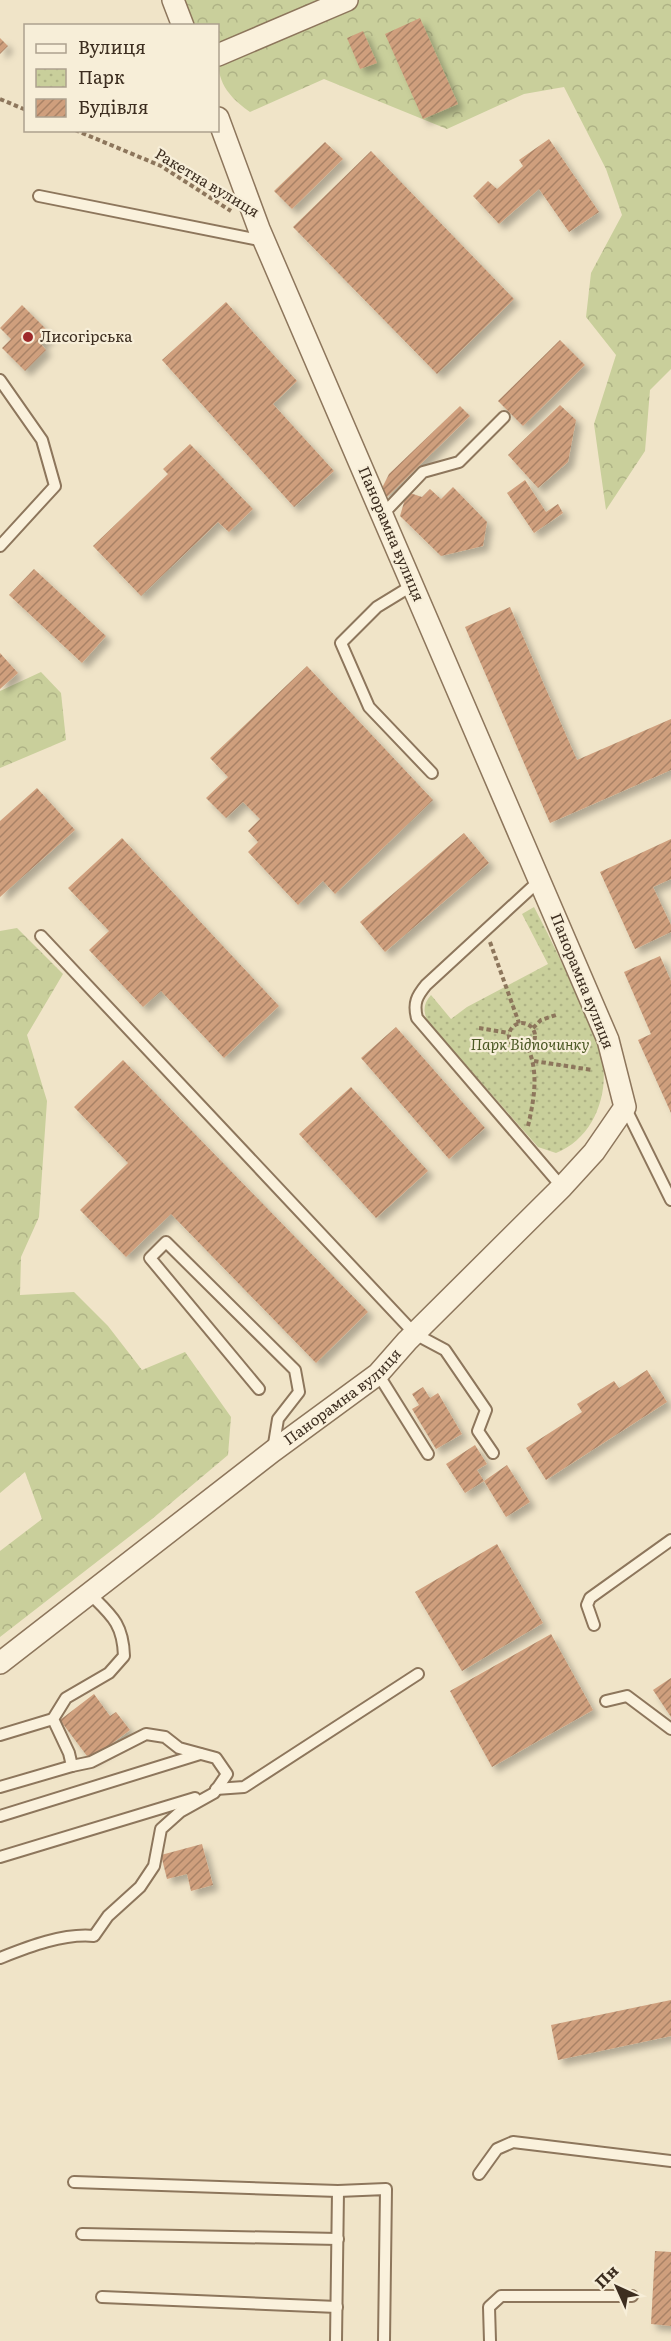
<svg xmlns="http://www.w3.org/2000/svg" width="671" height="2341" font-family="Literata,serif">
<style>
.forest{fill:url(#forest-crowns)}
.park{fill:url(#park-dots)}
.building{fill:url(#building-hatch);filter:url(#shadow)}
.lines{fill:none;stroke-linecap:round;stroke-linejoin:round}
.lane-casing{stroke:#8d765c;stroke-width:14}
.street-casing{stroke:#8d765c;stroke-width:24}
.path{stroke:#8d765c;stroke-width:4;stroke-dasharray:4.5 3;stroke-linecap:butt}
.lane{stroke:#faf1dc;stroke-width:10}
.street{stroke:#faf1dc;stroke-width:21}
.poi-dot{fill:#9e2a2b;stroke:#f7eed8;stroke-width:2}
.labels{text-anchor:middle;stroke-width:4.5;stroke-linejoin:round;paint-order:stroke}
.street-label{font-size:15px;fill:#3d2e20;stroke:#f7eed8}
.poi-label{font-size:15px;fill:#3d2e20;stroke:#f7eed8;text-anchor:start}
.park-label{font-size:15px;font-style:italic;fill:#4d5a26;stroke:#f7eed8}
</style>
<defs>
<pattern id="forest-crowns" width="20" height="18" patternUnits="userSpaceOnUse" patternTransform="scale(1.5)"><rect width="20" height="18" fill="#c9cf9b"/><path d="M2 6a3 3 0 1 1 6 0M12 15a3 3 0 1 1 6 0" fill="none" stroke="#aeb285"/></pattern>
<pattern id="park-dots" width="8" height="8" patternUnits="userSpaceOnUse" patternTransform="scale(1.5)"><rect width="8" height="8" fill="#c9cf9b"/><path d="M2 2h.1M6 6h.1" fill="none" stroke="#aeb285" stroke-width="1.8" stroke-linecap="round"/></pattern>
<pattern id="building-hatch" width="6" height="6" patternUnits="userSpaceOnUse" patternTransform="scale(1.5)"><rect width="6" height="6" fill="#cf9f7d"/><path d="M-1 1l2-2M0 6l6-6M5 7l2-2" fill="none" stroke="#a98266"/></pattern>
<filter id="shadow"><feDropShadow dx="5.5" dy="5.5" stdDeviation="3" flood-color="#0004"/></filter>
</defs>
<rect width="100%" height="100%" fill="#f0e4c8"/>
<g class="forest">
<path d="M180,0H671V369L650,390L645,451L606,510L594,424L616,355L586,317L591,273L622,215L606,169L564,87L524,94L447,129L324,79L250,112C212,85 218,67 218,26L192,25Z"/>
<polygon points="41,672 61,693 66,740 0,768 0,691"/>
<polygon points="17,928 63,974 27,1035 47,1101 39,1217 21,1257 20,1295 74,1292 108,1326 142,1370 185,1352 231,1417 228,1455 152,1519 0,1637 0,1551 42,1519 25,1472 0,1493 0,931"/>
</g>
<path class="park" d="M534,907C553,943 570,979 585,1015C590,1028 598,1041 601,1054C611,1092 594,1138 556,1153L538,1147L428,1022C423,1011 423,1004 431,995L451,1019L467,1007L548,964L522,914Z"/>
<g class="building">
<polygon points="420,18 458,104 423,119 385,34"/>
<polygon points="363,31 377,63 360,69 347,38"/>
<polygon points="0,38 8,46 0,54"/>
<polygon points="549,139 599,212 569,232 539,189 499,224 473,196 488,181 497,189 523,166 519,160"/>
<polygon points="325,142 343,159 292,209 274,191"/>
<polygon points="371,151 514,299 437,374 293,227"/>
<polygon points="226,302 297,381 273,404 334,471 294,507 162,360"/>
<polygon points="22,305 51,334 41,344 46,350 25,371 2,348 11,339 0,328"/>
<polygon points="560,340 585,365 523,426 498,401"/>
<polygon points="560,405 576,420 568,462 538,488 508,455"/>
<polygon points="460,406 470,416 387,497 381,490 389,474"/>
<polygon points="190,444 253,509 229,532 218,522 141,596 93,546 168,474 163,469"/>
<polygon points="525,480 546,512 558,504 563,513 534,533 507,493"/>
<polygon points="453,487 487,522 483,546 441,556 400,516 407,492 422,497 430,489 441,499"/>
<polygon points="34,569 106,636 82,663 9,595"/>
<polygon points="510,607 577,760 671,719 671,770 550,823 465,627"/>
<polygon points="0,653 18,673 0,689"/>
<polygon points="307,666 433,800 335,894 323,881 298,905 248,852 258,842 248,831 260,819 243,802 226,818 206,798 228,777 210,758"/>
<polygon points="37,788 75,830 0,897 0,821"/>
<polygon points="464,833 489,863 385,952 360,922"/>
<polygon points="122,838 279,1006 224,1058 161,991 143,1007 89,950 109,931 68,888"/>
<polygon points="671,839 671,879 653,887 671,925 671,932 635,949 600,872"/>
<polygon points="660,956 671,981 671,1113 638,1040 651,1034 624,972"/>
<polygon points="396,1027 485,1128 449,1159 361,1058"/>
<polygon points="123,1060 368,1312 316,1363 171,1214 126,1257 80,1210 128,1163 74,1107"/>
<polygon points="351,1087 428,1171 376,1218 299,1134"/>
<polygon points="647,1370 667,1402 546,1480 526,1448 582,1412 577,1404 614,1381 619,1388"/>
<polygon points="423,1387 430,1398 438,1393 462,1434 436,1449 412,1409 419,1405 412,1394"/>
<polygon points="475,1445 487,1464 477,1470 484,1481 465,1493 446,1464"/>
<polygon points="507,1465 530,1502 506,1517 484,1481"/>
<polygon points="497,1544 543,1623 462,1671 415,1592"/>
<polygon points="551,1634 593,1710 492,1767 450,1691"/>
<polygon points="671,1678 671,1717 653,1690"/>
<polygon points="94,1694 110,1716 116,1712 130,1730 90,1760 60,1720"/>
<polygon points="202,1844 213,1885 191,1891 187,1874 167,1879 161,1855"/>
<polygon points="671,2000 671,2036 558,2060 551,2025"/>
<polygon points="655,2251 671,2252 671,2326 651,2324"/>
</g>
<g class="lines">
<g class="lane-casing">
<g id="lane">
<polyline points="39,196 264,241"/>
<polyline points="0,380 42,440 55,486 0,546"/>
<polyline points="383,514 423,472 459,462 504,417"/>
<polyline points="413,585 377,607 341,643 369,707 432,773"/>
<path d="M540,880L426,985C417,996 413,1003 417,1018L562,1187"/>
<polyline points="41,936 415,1334 445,1350 486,1410 478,1431 493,1453"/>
<polyline points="625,1107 671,1200"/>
<polyline points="378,1374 428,1454"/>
<polyline points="259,1389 150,1258 166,1242 295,1370 299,1392 278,1419 273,1450"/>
<polyline points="594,1625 587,1605 590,1598 671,1540"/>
<polyline points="606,1701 627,1696 671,1729"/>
<polyline points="0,1735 53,1719"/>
<polyline points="0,1787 72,1766"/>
<polyline points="216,1789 244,1787 418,1674"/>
<polyline points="0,1816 200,1754"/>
<polyline points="0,1857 195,1798"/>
<path d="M0,1958C28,1947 63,1933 94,1936L108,1916L140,1887L154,1866L161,1829L180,1812L214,1793L227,1774L216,1758L179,1748L165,1737L146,1734L91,1762L72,1766L69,1753L53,1719L66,1698L109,1673L124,1656C123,1623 111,1615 89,1593"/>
<polyline points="479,2174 497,2149 513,2142 671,2161"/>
<polyline points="74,2182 338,2191 386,2189 384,2341"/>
<polyline points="82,2234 338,2239"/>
<polyline points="102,2297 337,2307"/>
<polyline points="336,2341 338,2191"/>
<polyline points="490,2341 489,2307 501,2296 632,2296"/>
</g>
</g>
<g class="street-casing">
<g id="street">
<polyline points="173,0 183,26"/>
<polyline points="218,55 347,0"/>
<path id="s1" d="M0,1663L273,1451L378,1374L407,1341L562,1187L594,1152L625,1107L608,1040L259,229L218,118"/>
</g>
</g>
<g class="path">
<polyline points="0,99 26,110"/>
<polyline points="75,130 161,166 231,211"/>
<polyline points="490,942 519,1023"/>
<circle cx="522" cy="1036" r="13"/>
<polyline points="479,1028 509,1033"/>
<polyline points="533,1028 541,1020 556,1015"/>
<path d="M528,1048C539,1073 534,1100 528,1126"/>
<polyline points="534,1061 592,1070"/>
</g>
<use href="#lane" class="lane"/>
<use href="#street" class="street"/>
</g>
<circle class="poi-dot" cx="28" cy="337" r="6"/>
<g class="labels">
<g class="street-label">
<text transform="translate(207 183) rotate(31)" y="5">Ракетна вулиця</text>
<text transform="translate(391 534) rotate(67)" y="5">Панорамна вулиця</text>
<text transform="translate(582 981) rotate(68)" y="5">Панорамна вулиця</text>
<text dy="5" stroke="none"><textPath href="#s1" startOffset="434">Панорамна вулиця</textPath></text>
</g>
<g class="poi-label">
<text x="40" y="342">Лисогірська</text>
</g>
<g class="park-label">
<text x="530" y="1050">Парк Відпочинку</text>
</g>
</g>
<rect x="24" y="24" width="195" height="108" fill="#f7eed8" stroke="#ada18e" stroke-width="1.5"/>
<rect x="36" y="44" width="30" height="9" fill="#faf1dc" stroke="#ada18e" stroke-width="1.5"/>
<text x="78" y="54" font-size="18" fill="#3d2e20">Вулиця</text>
<rect x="36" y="69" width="30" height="18" fill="url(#park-dots)" stroke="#ada18e" stroke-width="1.5"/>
<text x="78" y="84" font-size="18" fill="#3d2e20">Парк</text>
<rect x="36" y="99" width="30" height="18" fill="url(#building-hatch)" stroke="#ada18e" stroke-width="1.5"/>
<text x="78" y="114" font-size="18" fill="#3d2e20">Будівля</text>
<g transform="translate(617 2287) rotate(315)" stroke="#f7eed8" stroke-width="4.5" paint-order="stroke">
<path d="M0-4.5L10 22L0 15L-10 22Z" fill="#3d2e20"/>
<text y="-9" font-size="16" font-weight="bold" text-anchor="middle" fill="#3d2e20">Пн</text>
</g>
</svg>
